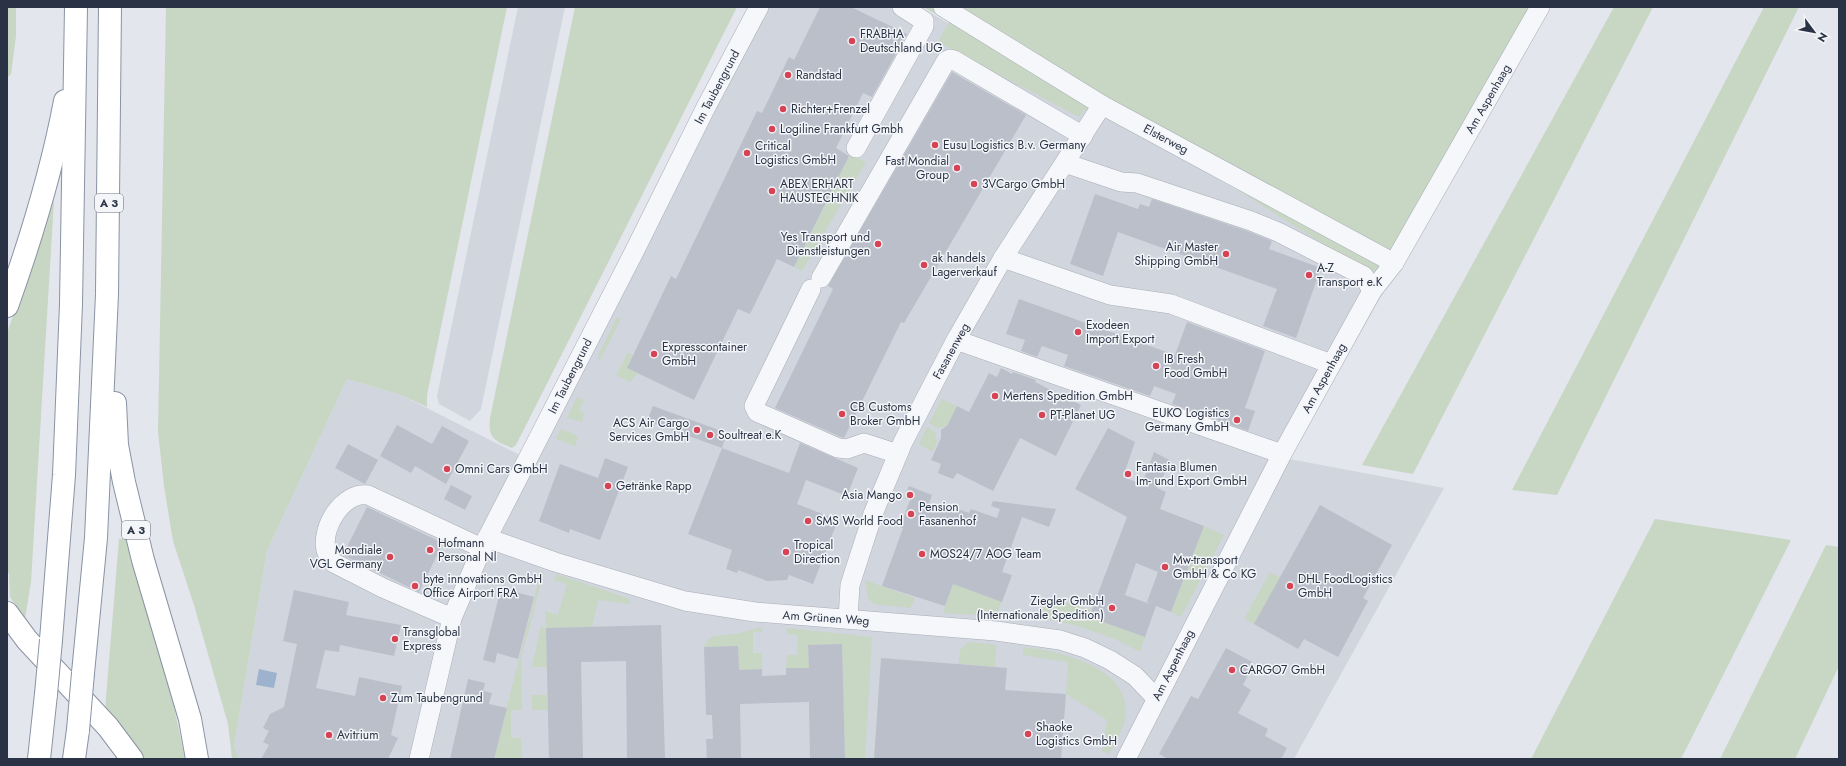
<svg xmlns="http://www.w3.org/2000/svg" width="1846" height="766" font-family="Jost,sans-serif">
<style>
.built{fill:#d1d5de}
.green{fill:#c8d6c4}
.water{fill:#9db3cd}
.building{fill:#babfca;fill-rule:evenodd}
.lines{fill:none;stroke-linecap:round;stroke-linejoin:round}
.minor-casing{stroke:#a8adb7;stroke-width:20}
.highway-casing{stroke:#8a93a4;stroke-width:24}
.minor{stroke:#f6f7fa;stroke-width:19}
.highway{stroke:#fff;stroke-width:22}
.highway-bridge-casing{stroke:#8a93a4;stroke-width:24;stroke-linecap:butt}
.highway-bridge{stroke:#fff;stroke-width:22}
.poi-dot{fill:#d64355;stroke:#f3f5f9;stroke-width:1.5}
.labels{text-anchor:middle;stroke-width:3;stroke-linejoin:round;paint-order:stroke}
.shield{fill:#f3f5f9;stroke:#666d7b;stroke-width:1}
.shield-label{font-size:11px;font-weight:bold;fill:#2a3345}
.poi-label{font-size:12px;fill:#2a3345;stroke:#f3f5f9;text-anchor:start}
.street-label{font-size:12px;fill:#2a3345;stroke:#f3f5f9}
</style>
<rect width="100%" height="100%" fill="#e3e6ec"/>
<g class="built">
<polygon points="518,7 565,7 481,409 470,421 439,404 437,396"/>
<polygon points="759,7 920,7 1391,279 1289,459 1444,488 1294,759 237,759 234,745 267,551 347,379 401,395 528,459"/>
</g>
<g class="green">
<polygon points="7,7 16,7 16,36 11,74 7,78"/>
<polygon points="166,7 507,7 427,395 427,407 401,395 347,379 267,551 234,745 238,759 232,759 228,724 194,605 173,541 164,486 158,432"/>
<path d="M575,7H737L516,445L512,448C494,441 488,438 490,418Z"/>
<polygon points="923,7 1534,7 1383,268 1368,272 1164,144 1095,103 1089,112 1084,110 1079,117 938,42 949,22"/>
<polygon points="1614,7 1653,7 1413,474 1362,465"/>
<polygon points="1764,7 1799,7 1557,495 1512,490"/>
<polygon points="850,155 866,162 802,271 794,267"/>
<polygon points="54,200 31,582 25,619 10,597 9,573 7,573 7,333"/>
<polygon points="617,317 621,319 600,360 597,358"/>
<polygon points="628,353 633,355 627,368 638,373 630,382 616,375"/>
<polygon points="577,397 584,400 579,410 584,413 582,422 567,418"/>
<polygon points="942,399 957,406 947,427 937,428 929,423"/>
<polygon points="927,427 935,432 937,443 932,452 919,444"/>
<polygon points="561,429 578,436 575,446 556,439"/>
<polygon points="1655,519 1791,540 1681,759 1531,759"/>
<polygon points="1204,526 1224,535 1181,617 1171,612"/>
<polygon points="127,538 166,669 185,759 143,759 134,745 105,710 119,539"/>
<polygon points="1826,545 1839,547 1839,666 1795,759 1720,759"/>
<polygon points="541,571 544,572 521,659 522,710 511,710 511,738 521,738 522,759 494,759"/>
<polygon points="1270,572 1281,578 1254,624 1244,619"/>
<polygon points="557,574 630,599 629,604 598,600 592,627 546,628 547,667 532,667 541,626 546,628 545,611 558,615 567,584 554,580"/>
<polygon points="865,580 915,598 910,608 875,604 868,599"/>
<polygon points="953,584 1002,602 995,616 943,613"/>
<path d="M1050,599L1062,601L1092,610L1089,617L1145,637L1140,652L1115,639L1075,625L1041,618C1040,612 1045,602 1050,599Z"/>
<polygon points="762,627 762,632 753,632 753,653 762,653 762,669 739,670 738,646 704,647 707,641 713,636 735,634"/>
<polygon points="787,628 872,637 865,759 845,759 842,644 808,645 809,668 786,668 787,655 797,655 798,635 787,634"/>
<polygon points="969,642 996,645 995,667 959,664 960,650"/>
<path d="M1024,647C1059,651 1127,666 1126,712C1126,726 1115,742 1109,754L1102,751L1107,720L1066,694L1068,662L1023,655Z"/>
<polygon points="532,695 547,695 548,710 532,710"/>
</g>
<polygon class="water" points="259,669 277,673 274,688 256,685"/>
<g class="building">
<polygon points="820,7 851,7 907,34 872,97 863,93 836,148 849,156 794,267 777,259 750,314 738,309 694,400 627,368 671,276 676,279 757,111 762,113 789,57 794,60"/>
<polygon points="952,72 1026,115 904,323 901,322 844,438 841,437 775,408 833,289 828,286"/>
<polygon points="1095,194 1138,209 1140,204 1149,207 1152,199 1247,231 1272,241 1269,249 1321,268 1296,338 1263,326 1277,289 1118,232 1103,276 1070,264"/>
<polygon points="1019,299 1175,355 1187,322 1265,351 1245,408 1255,411 1248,431 1172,404 1176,394 1154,386 1150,396 1064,366 1068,355 1042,346 1037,357 1021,351 1025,340 1006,334"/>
<polygon points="1001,368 1012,374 1013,372 1036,380 1035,382 1081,405 1056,456 1020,438 993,491 957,473 953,479 938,473 941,464 931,460 941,438 941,430 947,426 957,406 969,412 989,373 997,377"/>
<polygon points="653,406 727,433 722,448 647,421"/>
<polygon points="397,425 432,444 442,426 469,441 446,484 415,466 411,473 380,456"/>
<path d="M1108,428L1135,442L1123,477L1142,484L1154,452L1171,461L1157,488L1166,492L1160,509L1204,526L1171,612L1156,606L1145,637L1089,617L1127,517L1075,489ZM1136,563L1158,572L1147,602L1150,604L1125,595Z"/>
<polygon points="800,443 858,468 847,496 806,480 797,504 838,520 813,584 789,575 787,580 767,581 738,570 737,573 726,569 732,550 688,534 722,448 789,473"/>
<polygon points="348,444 378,460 365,484 335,468"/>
<polygon points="605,458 628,467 600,540 570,529 569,533 539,521 560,464 598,478"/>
<polygon points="451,485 472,496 465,510 444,499"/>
<polygon points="909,486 932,495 929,504 946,510 952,507 969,513 971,509 997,518 1000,509 991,506 993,501 1056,509 1049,527 1022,517 1002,572 1012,575 1002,602 953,584 945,606 882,586 903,528 900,527 910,500 905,498"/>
<polygon points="1320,505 1392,545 1363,598 1368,601 1338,657 1304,639 1298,649 1254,624"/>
<polygon points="367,507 443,543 419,592 343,555"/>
<polygon points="501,588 534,597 518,659 497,653 495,663 483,660"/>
<polygon points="294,590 349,602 346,615 401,625 394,656 340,645 339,652 325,650 316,688 355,696 359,677 402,686 391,735 398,738 388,759 261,759 269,745 263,742 269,731 263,728 270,714 284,707 297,644 283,641"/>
<polygon points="661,625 665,759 627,759 626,661 581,662 583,759 549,759 546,628"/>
<polygon points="842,644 845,759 810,759 809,702 740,704 741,759 707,759 706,739 713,739 712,715 706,715 704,647 738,646 739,670 762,669 762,676 786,675 786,668 809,668 808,645"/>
<polygon points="1226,648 1254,663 1243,685 1251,690 1238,713 1268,729 1265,736 1287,748 1281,759 1168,759 1159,754 1191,696 1198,699"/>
<polygon points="881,658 1007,668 1005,690 1066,694 1061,759 874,759"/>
<polygon points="468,679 485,683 483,691 492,693 489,704 507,708 494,759 450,759"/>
</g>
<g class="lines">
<g class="minor-casing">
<g id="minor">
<polyline points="943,7 1102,105 1394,263"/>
<polyline points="856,148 924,26 924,21 902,7"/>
<polyline points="1065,163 1121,182 1137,183 1251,221 1278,232 1364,276 1372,291"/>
<polyline points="1003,258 1110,295 1171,304 1331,364"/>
<polyline points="821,278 946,61 950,59 954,60 1083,136"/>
<polyline points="811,289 754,406 757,412 838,448 847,449 864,443 898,454"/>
<polyline points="956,340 1282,454"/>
<polyline points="487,538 555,562 685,601 755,612 996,631 1060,640 1085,648 1110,660 1135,676 1156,698"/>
<path d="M452,618L383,588L334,563C330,559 327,555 326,550C321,526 343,492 368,495L482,548"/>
<polyline points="848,619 850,585 873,514 903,442 956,340 1003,258 1102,105"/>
<polyline points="419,759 452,618 482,548 633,254 706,107 759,7"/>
<polyline points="1126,759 1282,454 1372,291 1394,263 1540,7"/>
</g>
</g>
<g class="highway-casing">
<g id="highway">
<path d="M7,306C31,239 52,170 65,101"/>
<polyline points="115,403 117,445 124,482 143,560 190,719 197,759"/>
<polyline points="7,613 27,640 108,727 132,759"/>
<polyline points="51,640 64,475 71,304 76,7"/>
<polyline points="83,673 96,538 107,294 110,7"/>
<polyline points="39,759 46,694"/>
<polyline points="74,759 78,730"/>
</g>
</g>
<use href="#minor" class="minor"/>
<use href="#highway" class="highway"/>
<g class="highway-bridge-casing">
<g id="highway-bridge">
<polyline points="46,694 51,640"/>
<polyline points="78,730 83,673"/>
</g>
</g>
<use href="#highway-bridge" class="highway-bridge"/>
</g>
<g class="poi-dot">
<circle cx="852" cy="41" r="4"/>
<circle cx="788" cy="75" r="4"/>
<circle cx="783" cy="109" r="4"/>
<circle cx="772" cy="129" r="4"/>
<circle cx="935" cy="145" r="4"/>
<circle cx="747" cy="153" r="4"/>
<circle cx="957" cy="168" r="4"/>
<circle cx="974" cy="184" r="4"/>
<circle cx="772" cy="191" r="4"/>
<circle cx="878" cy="244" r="4"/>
<circle cx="1226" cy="254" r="4"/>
<circle cx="924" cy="265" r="4"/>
<circle cx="1309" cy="275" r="4"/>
<circle cx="1078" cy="332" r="4"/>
<circle cx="654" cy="354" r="4"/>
<circle cx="1156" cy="366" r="4"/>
<circle cx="995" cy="396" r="4"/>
<circle cx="842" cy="414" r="4"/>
<circle cx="1042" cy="415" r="4"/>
<circle cx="1237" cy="420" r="4"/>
<circle cx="697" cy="430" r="4"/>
<circle cx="710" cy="435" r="4"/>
<circle cx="447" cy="469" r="4"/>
<circle cx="1128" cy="474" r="4"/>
<circle cx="608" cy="486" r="4"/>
<circle cx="910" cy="495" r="4"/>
<circle cx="911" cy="514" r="4"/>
<circle cx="808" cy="521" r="4"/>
<circle cx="430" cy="550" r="4"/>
<circle cx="786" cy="552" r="4"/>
<circle cx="922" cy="554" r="4"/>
<circle cx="390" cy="557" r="4"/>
<circle cx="1165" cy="567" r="4"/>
<circle cx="415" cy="586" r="4"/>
<circle cx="1290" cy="586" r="4"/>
<circle cx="1112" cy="608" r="4"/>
<circle cx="395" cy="639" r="4"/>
<circle cx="1232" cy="670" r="4"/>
<circle cx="383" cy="698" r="4"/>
<circle cx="1028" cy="734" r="4"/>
<circle cx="329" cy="735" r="4"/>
</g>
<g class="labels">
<g class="shield">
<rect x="95" y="194" width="28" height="18" rx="3"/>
<rect x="122" y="521" width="28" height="18" rx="3"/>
</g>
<g class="shield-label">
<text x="109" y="207">A 3</text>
<text x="136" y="534">A 3</text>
</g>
<g class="poi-label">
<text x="860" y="38">FRABHA<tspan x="860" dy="14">Deutschland UG</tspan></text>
<text x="796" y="79">Randstad</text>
<text x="791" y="113">Richter+Frenzel</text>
<text x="780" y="133">Logiline Frankfurt Gmbh</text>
<text x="943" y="149">Eusu Logistics B.v. Germany</text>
<text x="755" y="150">Critical<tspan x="755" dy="14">Logistics GmbH</tspan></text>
<text x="949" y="165" text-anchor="end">Fast Mondial<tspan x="949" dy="14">Group</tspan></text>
<text x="780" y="188">ABEX ERHART<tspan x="780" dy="14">HAUSTECHNIK</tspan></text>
<text x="982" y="188">3VCargo GmbH</text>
<text x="870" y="241" text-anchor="end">Yes Transport und<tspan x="870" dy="14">Dienstleistungen</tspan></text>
<text x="1218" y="251" text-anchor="end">Air Master<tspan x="1218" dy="14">Shipping GmbH</tspan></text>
<text x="932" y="262">ak handels<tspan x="932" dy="14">Lagerverkauf</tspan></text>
<text x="1317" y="272">A-Z<tspan x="1317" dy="14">Transport e.K</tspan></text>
<text x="1086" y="329">Exodeen<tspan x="1086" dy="14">Import Export</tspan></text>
<text x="662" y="351">Expresscontainer<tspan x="662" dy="14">GmbH</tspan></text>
<text x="1164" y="363">IB Fresh<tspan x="1164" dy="14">Food GmbH</tspan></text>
<text x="1003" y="400">Mertens Spedition GmbH</text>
<text x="850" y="411">CB Customs<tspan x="850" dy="14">Broker GmbH</tspan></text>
<text x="1229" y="417" text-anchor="end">EUKO Logistics<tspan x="1229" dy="14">Germany GmbH</tspan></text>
<text x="1050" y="419">PT-Planet UG</text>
<text x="689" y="427" text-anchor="end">ACS Air Cargo<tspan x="689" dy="14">Services GmbH</tspan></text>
<text x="718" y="439">Soultreat e.K</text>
<text x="1136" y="471">Fantasia Blumen<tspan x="1136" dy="14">Im- und Export GmbH</tspan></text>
<text x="455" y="473">Omni Cars GmbH</text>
<text x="616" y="490">Getränke Rapp</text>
<text x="902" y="499" text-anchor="end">Asia Mango</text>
<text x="919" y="511">Pension<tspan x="919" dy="14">Fasanenhof</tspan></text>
<text x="816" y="525">SMS World Food</text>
<text x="438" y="547">Hofmann<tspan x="438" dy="14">Personal Nl</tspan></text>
<text x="794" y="549">Tropical<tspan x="794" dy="14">Direction</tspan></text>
<text x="382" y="554" text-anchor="end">Mondiale<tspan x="382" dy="14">VGL Germany</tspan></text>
<text x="930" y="558">MOS24/7 AOG Team</text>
<text x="1173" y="564">Mw-transport<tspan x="1173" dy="14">GmbH &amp; Co KG</tspan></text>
<text x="423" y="583">byte innovations GmbH<tspan x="423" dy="14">Office Airport FRA</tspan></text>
<text x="1298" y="583">DHL FoodLogistics<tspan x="1298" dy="14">GmbH</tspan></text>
<text x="1104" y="605" text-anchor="end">Ziegler GmbH<tspan x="1104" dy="14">(Internationale Spedition)</tspan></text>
<text x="403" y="636">Transglobal<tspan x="403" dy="14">Express</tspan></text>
<text x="1240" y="674">CARGO7 GmbH</text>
<text x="391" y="702">Zum Taubengrund</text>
<text x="1036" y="731">Shaoke<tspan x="1036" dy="14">Logistics GmbH</tspan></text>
<text x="337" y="739">Avitrium</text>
</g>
<g class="street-label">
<text transform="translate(717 87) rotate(-62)" y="4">Im Taubengrund</text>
<text transform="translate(1488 99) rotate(-60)" y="4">Am Aspenhaag</text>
<text transform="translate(1166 139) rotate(28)" y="4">Elsterweg</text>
<text transform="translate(951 351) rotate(-61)" y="4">Fasanenweg</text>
<text transform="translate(570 376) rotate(-63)" y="4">Im Taubengrund</text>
<text transform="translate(1324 378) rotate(-61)" y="4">Am Aspenhaag</text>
<text transform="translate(826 618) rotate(4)" y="4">Am Grünen Weg</text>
<text transform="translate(1173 665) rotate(-63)" y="4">Am Aspenhaag</text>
</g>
</g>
<rect width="1846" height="766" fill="none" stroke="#2a3345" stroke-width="16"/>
<g transform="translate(1814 32) rotate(122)" stroke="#f3f5f9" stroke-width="3" paint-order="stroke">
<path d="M0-3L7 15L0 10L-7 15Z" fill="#2a3345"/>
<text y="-6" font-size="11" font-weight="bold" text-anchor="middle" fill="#2a3345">N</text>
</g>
</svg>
